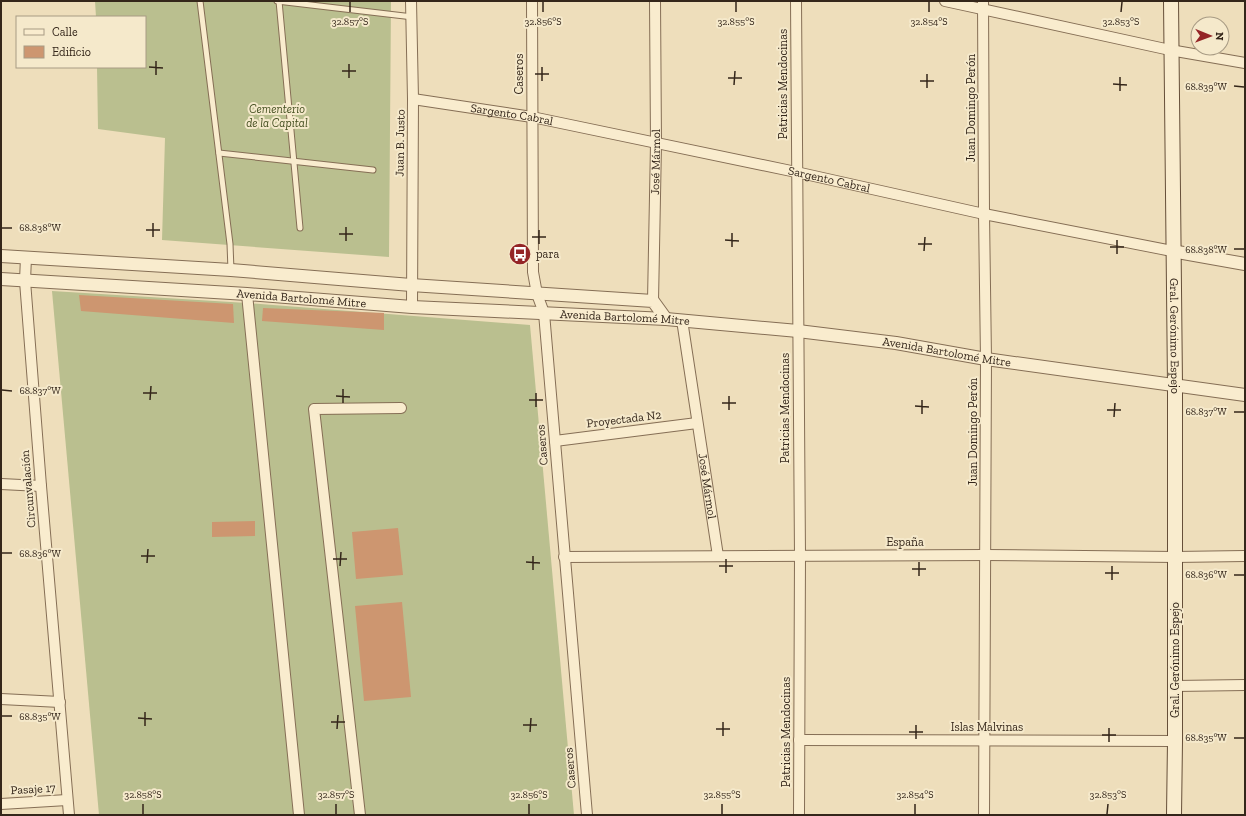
<svg xmlns="http://www.w3.org/2000/svg" width="1246" height="816" font-family="'Zilla Slab',serif">
<style>
.cemetery{fill:#babf8f}
.building{fill:#cd9670}
.lines{fill:none;stroke-linecap:round;stroke-linejoin:round}
.service-casing{stroke:#856e55;stroke-width:7}
.minor-casing{stroke:#856e55;stroke-width:12}
.tertiary-casing{stroke:#856e55;stroke-width:14}
.secondary-casing{stroke:#664f39;stroke-width:16}
.service{stroke:#f9ecce;stroke-width:5}
.minor{stroke:#f9ecce;stroke-width:10}
.tertiary{stroke:#f9ecce;stroke-width:12}
.secondary{stroke:#f9ecce;stroke-width:14}
.ticks{fill:none;stroke:#34261a;stroke-width:1.5}
.labels{text-anchor:middle;stroke-width:4;stroke-linejoin:round;paint-order:stroke}
.street-label{font-size:12px;fill:#34261a;stroke:#f5e9cb}
.park-label{font-size:12px;font-style:italic;fill:#455021;stroke:#f5e9cb}
.poi-label{font-size:12px;fill:#34261a;stroke:#f5e9cb;text-anchor:start}
.ticks-label{font-size:10px;text-anchor:middle;fill:#34261a;stroke:#f5e9cb;stroke-width:4;stroke-linejoin:round;paint-order:stroke}
</style>
<rect width="100%" height="100%" fill="#eedebb"/>
<g class="cemetery">
<polygon points="95,1 391,1 389,257 162,240 165,138 98,129 97,67 145,67 145,17 96,17"/>
<polygon points="52,291 247,303 530,325 574,815 99,815"/>
</g>
<g class="building">
<polygon points="79,295 233,304 234,323 81,311"/>
<polygon points="263,308 384,313 384,330 262,321"/>
<polygon points="255,521 255,536 212,537 212,522"/>
<polygon points="398,528 403,575 356,579 352,532"/>
<polygon points="402,602 411,697 364,701 355,606"/>
</g>
<g class="lines">
<g class="service-casing">
<g id="service">
<polyline points="200,1 230,244 231,270"/>
<polyline points="277,1 413,17"/>
<polyline points="279,1 300,228"/>
<polyline points="219,153 373,170"/>
</g>
</g>
<g class="minor-casing">
<g id="minor">
<polyline points="411,1 413,99 412,307"/>
<polyline points="532,1 533,272 537,294 544,313 587,815"/>
<polyline points="796,1 800,556 799,815"/>
<polyline points="945,1 1170,50 1245,63"/>
<polyline points="983,1 984,214 986,359 984,815"/>
<path id="s1" d="M413,99L532,117L796,172L984,214L1172,251"/>
<polyline points="26,257 25,281 41,486 69,815"/>
<polyline points="247,294 299,815"/>
<path id="s2" d="M653,301L656,144L655,1"/>
<path id="s3" d="M682,320L718,556"/>
<polyline points="555,441 697,423"/>
<polyline points="1,484 41,486"/>
<polyline points="564,557 986,555 1175,557 1245,556"/>
<polyline points="1175,686 1245,685"/>
<polyline points="1,699 60,702"/>
<polyline points="799,740 1175,741"/>
<polyline points="1,804 67,800"/>
<polyline points="360,815 314,409 401,408"/>
</g>
</g>
<g class="tertiary-casing">
<g id="tertiary">
<polyline points="1172,251 1245,264"/>
<polyline points="1,256 231,270 411,285 653,301 666,319"/>
<path id="s4" d="M1,279L247,294L412,307L666,319L798,331L896,343L986,359L1245,395"/>
</g>
</g>
<g class="secondary-casing">
<g id="secondary">
<path id="s5" d="M1171,1L1175,385V741L1174,815"/>
</g>
</g>
<use href="#service" class="service"/>
<use href="#minor" class="minor"/>
<use href="#tertiary" class="tertiary"/>
<use href="#secondary" class="secondary"/>
</g>
<path class="ticks" d="M350,12V2M543,12V2M736,12V2M929,12V2M1121,12L1122,2M149,67L163,68M342,71H356M535,74H549M156,75V61M349,78V64M728,78H742M542,81V67M920,81H934M1113,84L1127,85M734,85L735,71M1234,86L1244,87M927,88V74M1120,91V77M2,228H12M146,230H160M339,234H353M153,237V223M532,237H546M725,240L739,241M346,241V227M539,244V230M918,244H932M732,247V233M1110,247H1124M1234,249H1244M924,251L925,237M1117,254V240M2,390L12,391M143,393H157M336,396L350,397M150,400L151,386M529,400H543M343,403V389M722,403H736M915,406L929,407M536,407V393M729,410V396M1107,410H1121M1234,412H1244M922,414V400M1114,417L1115,403M2,553H12M141,556H155M333,559H347M526,562L540,563M147,563L148,549M340,566L341,552M719,566H733M912,569H926M533,570V556M726,573V559M1105,573H1119M1234,575H1244M919,576V562M1112,580V566M2,716H12M138,718L152,719M331,722H345M523,725H537M145,726V712M337,729L338,715M716,729H730M530,732L531,718M909,732H923M1102,735H1116M723,736V722M1234,738H1244M916,739V725M1109,742V728M143,814V804M336,814V804M529,814V804M722,814V804M915,814V804M1107,814L1108,804"/>
<defs>
<g id="bus-disc" transform="scale(1.15)"><circle r="9.5" fill="#942426" stroke="#f5e9cb"/><path d="M-5-6H5V4H4V6H2V4H-2V6H-4V4H-5ZM-3.5-4V0h7V-4ZM-3.5 1.2v1.5H-2V1.2ZM2 1.2v1.5H3.5V1.2Z" fill="#fff"/></g>
</defs>
<g fill-rule="evenodd">
<use href="#bus-disc" x="520" y="254"/>
</g>
<g class="labels">
<g class="street-label">
<text transform="translate(519 74) rotate(-90)" y="4">Caseros</text>
<text transform="translate(783 84) rotate(-90)" y="4">Patricias Mendocinas</text>
<text transform="translate(971 108) rotate(-90)" y="4">Juan Domingo Perón</text>
<text dy="4" stroke="none"><textPath href="#s1" startOffset="100">Sargento Cabral</textPath></text>
<text transform="translate(400 143) rotate(-89)" y="4">Juan B. Justo</text>
<text dy="4" stroke="none"><textPath href="#s2" startOffset="139">José Mármol</textPath></text>
<text dy="4" stroke="none"><textPath href="#s1" startOffset="424">Sargento Cabral</textPath></text>
<text dy="4" stroke="none"><textPath href="#s4" startOffset="301">Avenida Bartolomé Mitre</textPath></text>
<text dy="4" stroke="none"><textPath href="#s4" startOffset="625">Avenida Bartolomé Mitre</textPath></text>
<text dy="4" stroke="none"><textPath href="#s5" startOffset="335">Gral. Gerónimo Espejo</textPath></text>
<text dy="4" stroke="none"><textPath href="#s4" startOffset="949">Avenida Bartolomé Mitre</textPath></text>
<text transform="translate(785 408) rotate(-90)" y="4">Patricias Mendocinas</text>
<text transform="translate(624 419) rotate(-7)" y="4">Proyectada N2</text>
<text transform="translate(973 432) rotate(-90)" y="4">Juan Domingo Perón</text>
<text transform="translate(542 445) rotate(-95)" y="4">Caseros</text>
<text dy="4" stroke="none"><textPath href="#s3" startOffset="168">José Mármol</textPath></text>
<text transform="translate(28 489) rotate(-95)" y="4">Circunvalación</text>
<text x="905" y="546">España</text>
<text transform="translate(1175 660) rotate(-90)" y="4">Gral. Gerónimo Espejo</text>
<text x="987" y="731">Islas Malvinas</text>
<text transform="translate(786 732) rotate(-90)" y="4">Patricias Mendocinas</text>
<text transform="translate(570 768) rotate(-95)" y="4">Caseros</text>
<text transform="translate(33 789) rotate(-3)" y="4">Pasaje 17</text>
</g>
<g class="park-label">
<text x="277" y="113">Cementerio<tspan x="277" dy="14">de la Capital</tspan></text>
</g>
<g class="poi-label">
<text x="536" y="258">para</text>
</g>
</g>
<g class="ticks-label">
<text x="350" y="25">32.857°S</text>
<text x="543" y="25">32.856°S</text>
<text x="736" y="25">32.855°S</text>
<text x="929" y="25">32.854°S</text>
<text x="1121" y="25">32.853°S</text>
<text x="1206" y="90">68.839°W</text>
<text x="40" y="231">68.838°W</text>
<text x="1206" y="253">68.838°W</text>
<text x="40" y="394">68.837°W</text>
<text x="1206" y="415">68.837°W</text>
<text x="40" y="557">68.836°W</text>
<text x="1206" y="578">68.836°W</text>
<text x="40" y="720">68.835°W</text>
<text x="1206" y="741">68.835°W</text>
<text x="143" y="798">32.858°S</text>
<text x="336" y="798">32.857°S</text>
<text x="529" y="798">32.856°S</text>
<text x="722" y="798">32.855°S</text>
<text x="915" y="798">32.854°S</text>
<text x="1108" y="798">32.853°S</text>
</g>
<rect width="1246" height="816" fill="none" stroke="#34261a" stroke-width="4"/>
<rect x="16" y="16" width="130" height="52" fill="#f5e9cb" stroke="#a89b84"/>
<rect x="24" y="29" width="20" height="6" fill="#f9ecce" stroke="#a89b84"/>
<text x="52" y="36" font-size="12" fill="#34261a">Calle</text>
<rect x="24" y="46" width="20" height="12" fill="#cd9670" stroke="#a89b84"/>
<text x="52" y="56" font-size="12" fill="#34261a">Edificio</text>
<g transform="translate(1210 36) rotate(91)"><circle r="19" fill="#f5e9cb" stroke="#a89b84"/>
<path d="M0-3L7 15L0 10L-7 15Z" fill="#942426"/>
<text y="-6" font-size="11" font-weight="bold" text-anchor="middle" fill="#34261a">N</text>
</g>
</svg>
